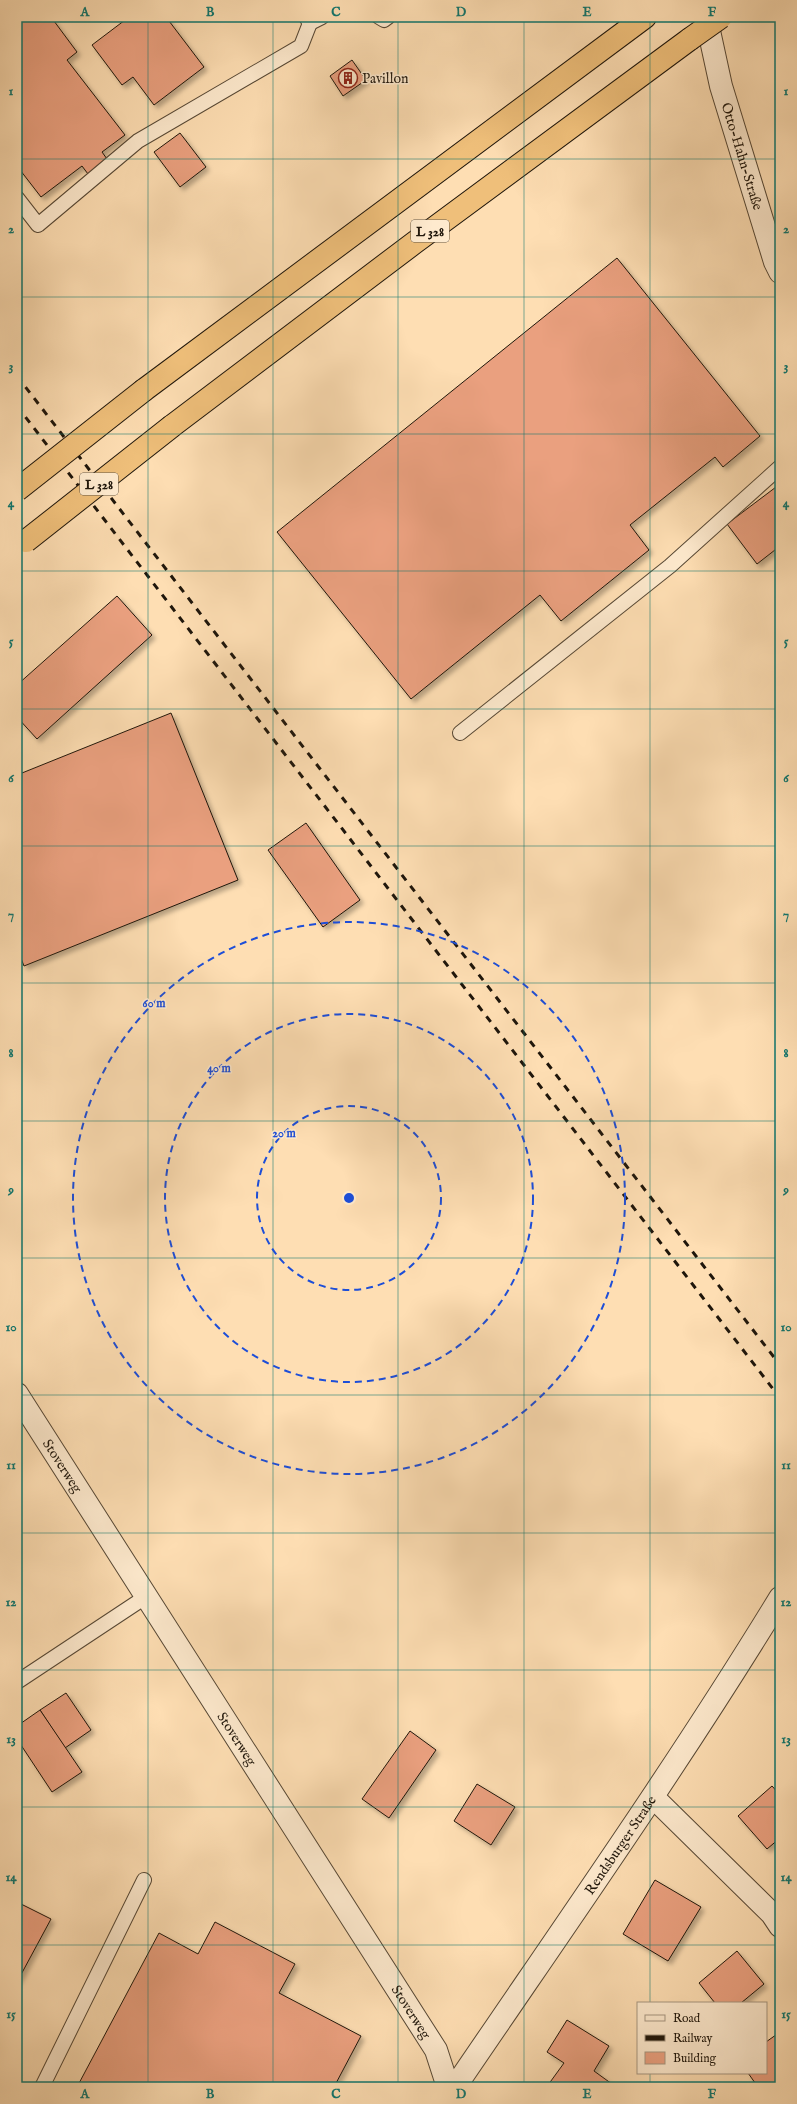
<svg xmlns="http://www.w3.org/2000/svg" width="797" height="2104" font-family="'IM FELL English',serif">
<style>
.building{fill:#eaa07f;stroke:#1f160b;filter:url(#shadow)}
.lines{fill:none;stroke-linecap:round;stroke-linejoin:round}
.service-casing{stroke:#574835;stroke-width:16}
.minor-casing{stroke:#574835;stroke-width:24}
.tertiary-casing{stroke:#574835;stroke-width:24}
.trunk-casing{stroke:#1f160b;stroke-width:24}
.service{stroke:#feeace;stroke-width:14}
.minor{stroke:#feeace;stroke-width:22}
.tertiary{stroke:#feeace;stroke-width:22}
.trunk{stroke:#efbf7a;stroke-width:22}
.rail{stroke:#1f160b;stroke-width:3;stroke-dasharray:7 7;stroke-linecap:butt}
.trunk-bridge-casing{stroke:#1f160b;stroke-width:24;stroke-linecap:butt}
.trunk-bridge{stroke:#efbf7a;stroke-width:22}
.grid{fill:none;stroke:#0f766e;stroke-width:1;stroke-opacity:0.55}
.ring{fill:none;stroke:#1d4ed8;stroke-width:2;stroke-dasharray:7 5}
.labels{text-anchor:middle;stroke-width:3;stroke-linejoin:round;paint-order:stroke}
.shield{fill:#feeace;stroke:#625646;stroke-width:1}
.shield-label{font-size:13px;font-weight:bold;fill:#1f160b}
.poi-label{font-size:14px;fill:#1f160b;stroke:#feeace;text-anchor:start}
.street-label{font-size:14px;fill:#1f160b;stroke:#feeace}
.centre{fill:#1d4ed8;stroke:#feeace;stroke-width:2}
.ring-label{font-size:12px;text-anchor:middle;font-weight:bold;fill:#1d4ed8;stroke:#feeace;stroke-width:3;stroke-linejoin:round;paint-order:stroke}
.neatline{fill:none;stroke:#0f766e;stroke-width:1.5}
.grid-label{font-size:13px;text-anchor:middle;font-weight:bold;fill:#0f766e}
</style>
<defs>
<filter id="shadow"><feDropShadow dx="3.5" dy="3.5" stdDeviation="2" flood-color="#0004"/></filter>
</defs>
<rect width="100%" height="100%" fill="#fedeb3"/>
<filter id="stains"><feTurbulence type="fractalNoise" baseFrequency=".005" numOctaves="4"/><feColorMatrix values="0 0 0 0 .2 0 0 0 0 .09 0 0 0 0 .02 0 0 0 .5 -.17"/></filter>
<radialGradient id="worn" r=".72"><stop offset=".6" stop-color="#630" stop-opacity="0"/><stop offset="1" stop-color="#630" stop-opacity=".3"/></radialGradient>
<g class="building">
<polygon points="17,17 51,17 77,52 67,60 125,135 102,152 107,159 88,174 82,166 41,197 17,166"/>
<polygon points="129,17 166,17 204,67 154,105 133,77 122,85 92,45"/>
<polygon points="352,60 366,80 343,96 330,76"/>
<polygon points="180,133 206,167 180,187 154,152"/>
<polygon points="617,258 760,436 723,467 715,457 630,525 649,550 561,621 540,595 411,699 277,532"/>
<polygon points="780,484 780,546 757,564 727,524"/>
<polygon points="117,596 152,635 37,739 17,717 17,685"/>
<polygon points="171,713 238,880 24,966 17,948 17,775"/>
<polygon points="306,823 360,900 323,927 268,850"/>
<polygon points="66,1693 91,1730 65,1748 40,1710"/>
<polygon points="40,1710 82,1772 52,1792 17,1739 17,1726"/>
<polygon points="410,1731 436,1750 389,1818 362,1799"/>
<polygon points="477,1784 515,1807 491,1845 454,1821"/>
<polygon points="772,1786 780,1795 780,1838 767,1849 738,1816"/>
<polygon points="655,1880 701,1907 668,1961 623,1934"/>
<polygon points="17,1902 51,1919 17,1982"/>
<polygon points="215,1922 295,1964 279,1993 361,2036 334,2087 77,2087 159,1933 198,1954"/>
<polygon points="737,1951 764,1984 741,2003 715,2003 699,1983"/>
<polygon points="567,2020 609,2046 594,2071 612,2084 610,2087 551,2087 548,2085 564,2063 547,2052"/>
<polygon points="780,2032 780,2087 758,2087 748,2073 766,2073 766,2042"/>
</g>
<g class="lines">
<g class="service-casing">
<g id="service">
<polyline points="306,17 310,23 322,17"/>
<polyline points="379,17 384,20 388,17"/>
<polyline points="17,198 38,225 138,141 301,46 310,23"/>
<polyline points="460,733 670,566 780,467"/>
<polyline points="17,1682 147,1596"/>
<polyline points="42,2087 144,1880"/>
</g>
</g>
<g class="minor-casing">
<g id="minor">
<path id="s1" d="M706,17L721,86L775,262L780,272"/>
<polyline points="653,1797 772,1914 780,1926"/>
<path id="s2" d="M455,2087C565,1925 678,1765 780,1598"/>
</g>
</g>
<g class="tertiary-casing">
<g id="tertiary">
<path id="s3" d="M17,1394L436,2050L448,2087"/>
</g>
</g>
<g class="trunk-casing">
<g id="trunk">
<polyline points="144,390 645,17"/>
<polyline points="172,426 414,243 690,39"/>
</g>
</g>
<use href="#service" class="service"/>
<use href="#minor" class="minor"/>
<use href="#tertiary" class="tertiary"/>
<use href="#trunk" class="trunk"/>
<g class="rail">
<polyline points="17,376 780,1365"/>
<polyline points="17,406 780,1398"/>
</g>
<g class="trunk-bridge-casing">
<g id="trunk-bridge">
<polyline points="690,39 721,17"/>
<polyline points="17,490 144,390"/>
<polyline points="26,541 172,426"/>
</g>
</g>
<use href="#trunk-bridge" class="trunk-bridge"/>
</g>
<path class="grid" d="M148,17V2087M273,17V2087M398,17V2087M524,17V2087M650,17V2003M17,159H780M17,297H780M17,434H780M17,571H780M17,709H780M17,846H780M17,983H780M17,1121H780M17,1258H780M17,1395H780M17,1533H780M17,1670H780M17,1807H780M17,1945H780M650,2073V2087"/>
<g class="ring">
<circle cx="349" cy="1198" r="92"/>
<circle cx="349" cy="1198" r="184"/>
<circle cx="349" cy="1198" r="276"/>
</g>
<defs>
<g id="building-ring" transform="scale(1)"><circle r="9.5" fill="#feeace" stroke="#8f2418" stroke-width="1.5"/><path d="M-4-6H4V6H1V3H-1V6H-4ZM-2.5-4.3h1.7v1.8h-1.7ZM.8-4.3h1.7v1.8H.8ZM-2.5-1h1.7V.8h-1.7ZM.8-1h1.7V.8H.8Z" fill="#8f2418"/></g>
</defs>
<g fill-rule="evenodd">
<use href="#building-ring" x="348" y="78"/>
</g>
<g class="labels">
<g class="shield">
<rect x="411" y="220" width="38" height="22" rx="3"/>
<rect x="80" y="473" width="38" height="22" rx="3"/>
</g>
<g class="shield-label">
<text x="430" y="236">L 328</text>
<text x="99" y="489">L 328</text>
</g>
<g class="poi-label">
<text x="362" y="83">Pavillon</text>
</g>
<g class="street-label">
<text dy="5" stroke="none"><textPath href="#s1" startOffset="144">Otto-Hahn-Straße</textPath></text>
<text dy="5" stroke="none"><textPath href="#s3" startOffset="85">Stoverweg</textPath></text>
<text dy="5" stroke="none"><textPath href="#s3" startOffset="409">Stoverweg</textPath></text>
<text dy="5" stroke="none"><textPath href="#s2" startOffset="293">Rendsburger Straße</textPath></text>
<text dy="5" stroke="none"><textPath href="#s3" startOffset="733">Stoverweg</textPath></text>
</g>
</g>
<circle cx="349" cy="1198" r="6" class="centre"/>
<g class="ring-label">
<text x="154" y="1007">60 m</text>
<text x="219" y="1072">40 m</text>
<text x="284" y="1137">20 m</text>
</g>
<rect width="797" height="2104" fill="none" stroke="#fedeb3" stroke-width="44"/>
<rect x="637" y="2002" width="130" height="72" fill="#feeace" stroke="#a59580"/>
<rect x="645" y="2015" width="20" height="6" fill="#feeace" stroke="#a59580"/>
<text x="673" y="2022" font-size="12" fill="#1f160b">Road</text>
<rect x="645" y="2035" width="20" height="6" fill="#1f160b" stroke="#a59580"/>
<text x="673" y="2042" font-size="12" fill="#1f160b">Railway</text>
<rect x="645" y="2052" width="20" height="12" fill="#eaa07f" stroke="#a59580"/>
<text x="673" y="2062" font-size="12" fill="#1f160b">Building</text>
<rect x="22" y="22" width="753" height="2060" class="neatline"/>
<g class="grid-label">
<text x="85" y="16">A</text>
<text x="210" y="16">B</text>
<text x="336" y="16">C</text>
<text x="461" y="16">D</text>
<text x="587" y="16">E</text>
<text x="712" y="16">F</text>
<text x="11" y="95">1</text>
<text x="786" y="95">1</text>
<text x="11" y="233">2</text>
<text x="786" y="233">2</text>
<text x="11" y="370">3</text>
<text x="786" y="370">3</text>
<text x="11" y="507">4</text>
<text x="786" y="507">4</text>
<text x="11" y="645">5</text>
<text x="786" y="645">5</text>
<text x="11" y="782">6</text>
<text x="786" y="782">6</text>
<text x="11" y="919">7</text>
<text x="786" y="919">7</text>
<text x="11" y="1057">8</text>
<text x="786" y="1057">8</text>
<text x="11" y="1194">9</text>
<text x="786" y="1194">9</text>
<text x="11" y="1331">10</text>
<text x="786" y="1331">10</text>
<text x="11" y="1469">11</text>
<text x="786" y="1469">11</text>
<text x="11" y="1606">12</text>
<text x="786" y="1606">12</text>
<text x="11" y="1743">13</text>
<text x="786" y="1743">13</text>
<text x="11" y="1881">14</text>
<text x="786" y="1881">14</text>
<text x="11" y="2018">15</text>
<text x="786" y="2018">15</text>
<text x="85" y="2098">A</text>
<text x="210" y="2098">B</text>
<text x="336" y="2098">C</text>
<text x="461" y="2098">D</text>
<text x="587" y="2098">E</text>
<text x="712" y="2098">F</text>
</g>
<rect width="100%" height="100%" filter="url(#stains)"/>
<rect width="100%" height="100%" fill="url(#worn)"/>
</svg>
